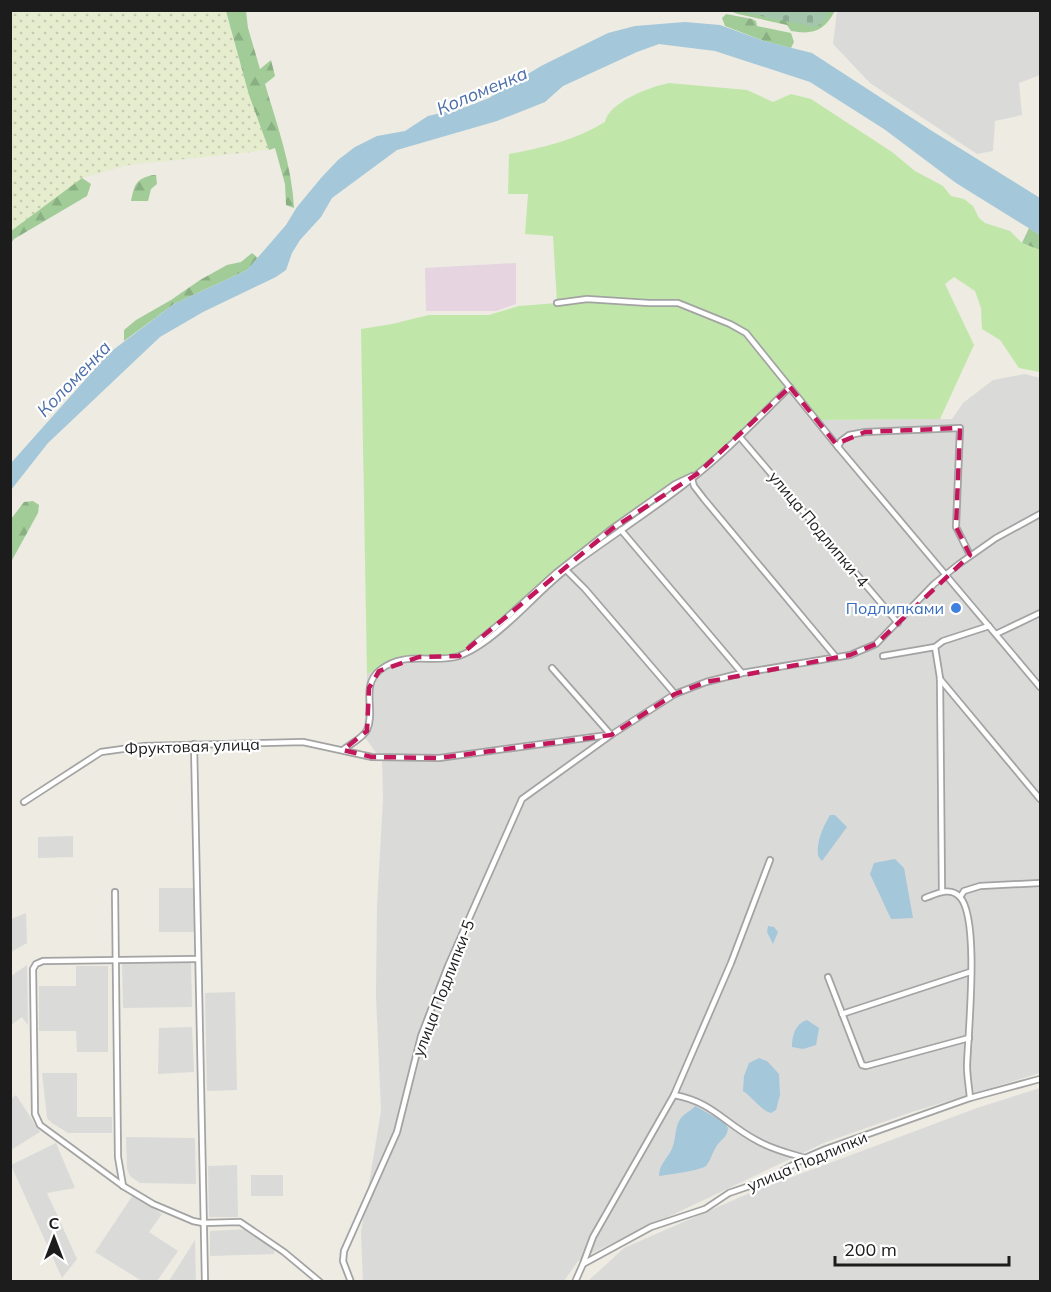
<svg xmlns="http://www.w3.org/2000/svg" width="1051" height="1292" font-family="Mulish,sans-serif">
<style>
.residential{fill:#dadad9}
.industrial{fill:#e6d4e1}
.farmland{fill:url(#farmland-dots)}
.grass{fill:#c0e7a9}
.forest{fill:url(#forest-firs)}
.cemetery{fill:url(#cemetery-stones)}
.water{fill:#a4c7da}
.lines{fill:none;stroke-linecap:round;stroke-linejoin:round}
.minor-casing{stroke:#a3a3a3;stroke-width:8}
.minor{stroke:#fff;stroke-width:4.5}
.marked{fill:none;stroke:#c2185b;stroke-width:4.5;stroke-dasharray:12 8;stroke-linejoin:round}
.shop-dot{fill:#3f7fe0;stroke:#fff;stroke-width:2}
.labels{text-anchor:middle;stroke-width:4.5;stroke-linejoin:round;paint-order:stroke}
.street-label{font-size:16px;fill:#1c1c1c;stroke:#fff}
.shop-label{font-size:16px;fill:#366cbe;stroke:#fff;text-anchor:end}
.water-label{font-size:18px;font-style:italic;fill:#4c6fa9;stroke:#fff}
</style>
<defs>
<pattern id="farmland-dots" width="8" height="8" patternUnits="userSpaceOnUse" patternTransform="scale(1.5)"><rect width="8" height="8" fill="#e6ecce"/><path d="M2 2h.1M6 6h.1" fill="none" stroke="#c5cab0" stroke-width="1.8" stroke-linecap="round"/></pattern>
<pattern id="forest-firs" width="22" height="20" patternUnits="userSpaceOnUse" patternTransform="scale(1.5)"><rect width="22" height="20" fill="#a1cc98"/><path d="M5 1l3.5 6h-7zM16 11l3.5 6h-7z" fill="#8aaf82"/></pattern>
<pattern id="cemetery-stones" width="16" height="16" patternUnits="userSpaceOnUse" patternTransform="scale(1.5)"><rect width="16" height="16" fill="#a4c6ad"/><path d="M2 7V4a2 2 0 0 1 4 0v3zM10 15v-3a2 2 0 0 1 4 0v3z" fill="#8daa94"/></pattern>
</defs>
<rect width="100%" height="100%" fill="#edebe2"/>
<g class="residential">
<polygon points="837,11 1040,11 1040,75 1019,83 1022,115 995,121 993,151 977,154 870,83 833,44"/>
<polygon points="1025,374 1040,378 1040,1073 912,1112 826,1142 596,1251 578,1261 564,1281 363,1282 361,1232 381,1111 376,995 377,906 383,799 382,761 364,736 367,674 391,663 496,630 509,623 566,570 790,387 817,420 940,419 952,419 963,403 993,380"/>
<polygon points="73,836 73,857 38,858 38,837"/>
<rect x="159" y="888" width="35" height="44"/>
<polygon points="26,913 27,943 11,952 11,919"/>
<polygon points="191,963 192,1007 123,1008 122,964"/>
<polygon points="27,965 28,1025 22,1017 11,1025 11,976"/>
<polygon points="76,966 108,966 108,1052 77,1052 76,1031 39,1031 39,986 76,986"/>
<polygon points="235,992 237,1090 207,1091 205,993"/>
<polygon points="192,1027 194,1072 158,1074 159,1028"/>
<polygon points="42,1073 77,1073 77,1117 112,1117 112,1133 68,1133 52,1123 47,1118"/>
<polygon points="1040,1088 1040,1279 1033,1282 587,1282 624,1248 752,1192 977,1108"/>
<polygon points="16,1095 40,1132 11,1150 11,1099"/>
<polygon points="126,1137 195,1138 196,1184 140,1183 130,1176 127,1169"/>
<polygon points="56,1143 75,1188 47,1193 77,1259 62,1278 11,1165"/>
<polygon points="237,1165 238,1217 209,1217 208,1166"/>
<rect x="251" y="1175" width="32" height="21"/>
<polygon points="133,1195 162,1214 149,1232 178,1251 157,1281 142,1281 95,1252"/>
<polygon points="249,1229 274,1248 274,1254 210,1256 210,1231"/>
<polygon points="195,1240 196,1281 168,1281 169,1281"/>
</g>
<polygon class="industrial" points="516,263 516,304 496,311 426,311 425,268"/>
<polygon class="farmland" points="11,11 226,11 249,95 269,150 128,165 82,178 11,231"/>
<path class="grass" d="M669,83L747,90L773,102L791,94L811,99L892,152L915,171L943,186L951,196L964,199L973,206L979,218L985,223L1010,231L1022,243L1040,250V372L1019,368L1000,340L982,329L981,308L975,291L954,277L945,284L974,345L940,419L817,420L790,388L698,472L566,570L509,623L456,655L419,657L391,663L367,674L361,329L392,324L429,315H489L519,306L557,303L553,236L525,234L528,194H508L509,154C542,148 576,140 605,122C609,102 650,87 669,83Z"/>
<g class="forest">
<path d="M226,11H246L248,28L260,69L271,60L275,76L265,84C277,125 292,166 294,208L286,205L285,184L275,148L269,150L249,95Z"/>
<path d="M730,11H835C824,31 813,35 791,31L787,25L738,14Z"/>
<polygon points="726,14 752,19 756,21 757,26 791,33 794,42 791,48 764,41 725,26 722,18"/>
<path d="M152,175H156L157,184L151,189L148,201H131C135,184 135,180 152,175Z"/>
<polygon points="82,178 91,184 87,196 14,239 11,243 11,231"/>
<polygon points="1029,228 1040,235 1040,250 1022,243"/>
<polygon points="252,253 258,258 247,270 174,304 124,341 124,330 136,320 171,300 200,280 227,265 241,262"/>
<polygon points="33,501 39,505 38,513 11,562 11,519 24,502"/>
</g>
<polygon class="cemetery" points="736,11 826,10 826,11 825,20 816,27"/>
<g class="water">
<polygon points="685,22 720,25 764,41 812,53 932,131 1040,198 1040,235 956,183 884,129 810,82 715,51 659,44 637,52 563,86 545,102 497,121 397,150 332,198 321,217 300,240 292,253 286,270 276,277 203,312 160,337 48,443 11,490 11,463 109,353 174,304 247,270 286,225 297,207 321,178 338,160 355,147 377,136 405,131 428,116 466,107 489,98 541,66 608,33 635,26"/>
<path d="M830,815H835L847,827L822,861L818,856C816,842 823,827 830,815Z"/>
<polygon points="895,859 904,868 913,918 891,919 870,874 874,863"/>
<polygon points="768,926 774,927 778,932 773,944 767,932"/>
<path d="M807,1020L819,1028L816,1045L803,1049L792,1047C792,1035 795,1024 807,1020Z"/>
<path d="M759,1058L767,1061L779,1074L780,1095L776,1110L771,1113C762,1111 752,1097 743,1091L744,1076L749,1063Z"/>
<path d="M695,1106L724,1122L728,1128C727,1137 723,1138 718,1144C713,1150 711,1160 706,1166C702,1170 667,1175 659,1176C659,1163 669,1158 673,1146C676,1138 675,1125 681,1118C685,1113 691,1111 695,1106Z"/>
</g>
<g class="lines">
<g class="minor-casing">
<g id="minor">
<polyline points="557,303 587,299 649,303 678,303 730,324 746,333 838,447 1040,687"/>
<polyline points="739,436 898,623"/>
<polyline points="838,447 841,441 849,435 865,432 960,428 956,527 970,555"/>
<polyline points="692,479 694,486 704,499 835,656"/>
<polyline points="621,530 742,673"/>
<polyline points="566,570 585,589 675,694"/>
<polyline points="996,634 1040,613"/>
<polyline points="471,647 503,621 556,573 613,528 675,484 692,476"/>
<polyline points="935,647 940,678 942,891"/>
<polyline points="883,656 935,647 943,641 989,626"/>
<polyline points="552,668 611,735"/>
<polyline points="940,679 1040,799"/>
<polyline points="194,744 205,1282"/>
<path d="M343,750C350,744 363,738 367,730C376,710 360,686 380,670C405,650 433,664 459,656C467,653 476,648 483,643C515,621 538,591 568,568C608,538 651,511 690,480C725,453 757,419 790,387"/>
<polyline points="24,802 101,752 144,746 303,742 372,757 439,758 608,735"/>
<polyline points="115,892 118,1157 123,1186"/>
<polyline points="960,897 964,891 980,886 1040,883"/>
<path d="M925,898C936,894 950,886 960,897C980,919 968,1033 967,1066C967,1076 969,1087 970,1098"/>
<polyline points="197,959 43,961 36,964 33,969 35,1114 40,1125 123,1186 153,1204 193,1221 203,1223 240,1222 284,1252 320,1282"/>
<polyline points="828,977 862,1065 866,1066 969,1038"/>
<polyline points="842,1014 970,972"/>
<path d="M674,1095C713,1102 724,1123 756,1140C771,1149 788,1153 805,1158"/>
<polyline points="583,1264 593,1237 674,1095 731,963 770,860"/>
<polyline points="351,1282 343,1261 344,1251 397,1132 421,1036 448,966 522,799 611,735 675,694 706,682 742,673 850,655 876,644 934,584 959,564 996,538 1040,514"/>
<polyline points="575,1282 583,1264 651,1227 705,1209 729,1193 767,1180 805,1158 826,1149 970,1098 1040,1079"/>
</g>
</g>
<use href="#minor" class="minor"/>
</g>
<path class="marked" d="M790,387L836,444L865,432L960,428L956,527L970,555L876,644L850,655L706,682L675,694L611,735L439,758L372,757L343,750L367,731L369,688L379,671L419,657L459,656L613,528L697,474Z"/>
<circle class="shop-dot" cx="956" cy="608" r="6"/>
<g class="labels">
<g class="street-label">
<text transform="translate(819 529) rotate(50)" y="6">улица Подлипки-4</text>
<text transform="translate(192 746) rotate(-2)" y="6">Фруктовая улица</text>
<text transform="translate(443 988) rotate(-69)" y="6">улица Подлипки-5</text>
<text transform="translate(807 1161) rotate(-23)" y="6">улица Подлипки</text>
</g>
<g class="shop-label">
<text x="944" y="614">Подлипками</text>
</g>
<g class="water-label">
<text transform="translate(482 91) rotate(-23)" y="6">Коломенка</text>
<text transform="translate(74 379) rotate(-46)" y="6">Коломенка</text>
</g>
</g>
<rect width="1051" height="1292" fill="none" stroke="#1c1c1c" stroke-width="24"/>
<g transform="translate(54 1238)" stroke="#ffffff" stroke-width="4.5" paint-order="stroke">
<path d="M0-4.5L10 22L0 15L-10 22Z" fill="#1c1c1c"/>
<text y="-9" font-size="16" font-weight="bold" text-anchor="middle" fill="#1c1c1c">С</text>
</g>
<path d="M835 1256v9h174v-9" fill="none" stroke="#1c1c1c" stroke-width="3"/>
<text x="844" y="1256" font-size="18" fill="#1c1c1c" stroke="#ffffff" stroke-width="4.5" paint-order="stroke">200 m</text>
</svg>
